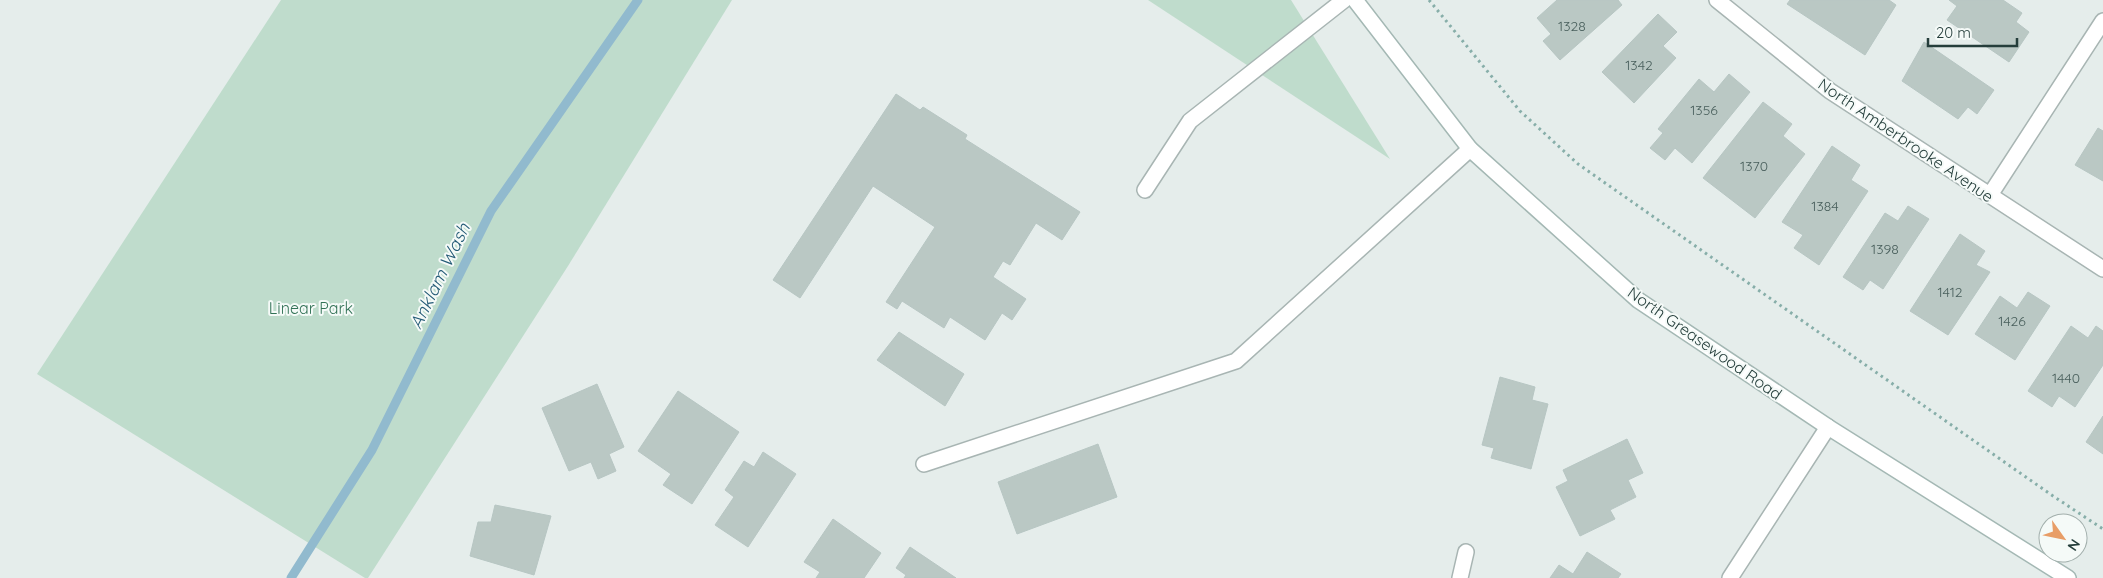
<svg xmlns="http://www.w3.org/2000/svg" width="2103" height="578" font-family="Quicksand,sans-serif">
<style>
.green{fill:#bfdccc}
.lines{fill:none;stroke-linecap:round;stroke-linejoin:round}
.stream{stroke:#91bace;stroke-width:9}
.building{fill:#bac8c4;stroke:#b7c6c3}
.lane-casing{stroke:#a8b5b3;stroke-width:18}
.street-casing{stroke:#a8b5b3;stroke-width:18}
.secondary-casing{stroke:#a4b8b4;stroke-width:18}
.path{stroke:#87aea9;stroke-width:3;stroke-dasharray:2.5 4;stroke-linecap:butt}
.lane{stroke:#fff;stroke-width:15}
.street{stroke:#fff;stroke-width:15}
.secondary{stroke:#fff;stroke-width:15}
.labels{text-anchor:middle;stroke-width:4;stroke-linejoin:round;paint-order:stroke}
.number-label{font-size:14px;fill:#4a605d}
.street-label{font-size:16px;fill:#253e3b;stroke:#f5faf8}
.park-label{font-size:16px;fill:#327256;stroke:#f5faf8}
.water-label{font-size:18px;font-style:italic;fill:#235a76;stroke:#f5faf8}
</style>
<rect width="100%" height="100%" fill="#e5edeb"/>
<g class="green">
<polygon points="281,0 732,0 568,266 368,578 365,578 37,374"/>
<polygon points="1148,0 1291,0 1390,159"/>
</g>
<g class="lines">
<polyline class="stream" points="291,578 372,450 491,211 638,0"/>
</g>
<g class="building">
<polygon points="1557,0 1618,0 1622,5 1560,60 1543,41 1551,34 1537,18"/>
<polygon points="1790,0 1889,0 1896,5 1865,55 1787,4"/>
<polygon points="1949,0 2003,0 2022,13 2016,22 2029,32 2009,62 1947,20 1957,6"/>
<polygon points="1658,14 1677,32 1663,46 1676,58 1634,103 1602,72"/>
<polygon points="1924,42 1994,90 1977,114 1968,107 1958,119 1902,81"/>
<polygon points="1729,74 1750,92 1692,163 1675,148 1665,160 1650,148 1663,133 1658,129 1699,79 1714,92"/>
<polygon points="896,94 920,110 923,107 967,135 965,139 1080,212 1062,240 1036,223 1010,265 1003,261 993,277 1026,299 1012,320 1002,313 985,340 950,317 944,328 902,301 897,309 886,302 935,227 873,186 800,298 773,280"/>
<polygon points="1763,102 1792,124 1783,136 1805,154 1755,218 1703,178"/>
<polygon points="2098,128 2103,131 2103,181 2075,165"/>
<polygon points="1832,146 1860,165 1851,180 1868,191 1819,265 1794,248 1803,235 1782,222"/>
<polygon points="1908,206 1929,219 1883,289 1870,280 1863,290 1843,277 1885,213 1898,221"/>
<polygon points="1960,234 1985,251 1976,265 1990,272 1948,335 1910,311"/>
<polygon points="2028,292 2050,306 2015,360 1975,334 2000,296 2017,308"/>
<polygon points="2071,326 2088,338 2096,326 2103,331 2103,365 2075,407 2059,396 2052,407 2028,391"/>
<polygon points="899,332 964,374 945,406 877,360"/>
<polygon points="1500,377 1535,387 1532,400 1548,404 1531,469 1491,458 1494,448 1482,445"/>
<polygon points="597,384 624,447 609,454 616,471 598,479 591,462 569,471 542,408"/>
<polygon points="678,391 739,432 692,504 663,485 671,474 638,451"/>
<polygon points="2103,416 2103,454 2086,442"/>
<polygon points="1627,439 1643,473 1628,480 1636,497 1610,510 1615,519 1580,536 1556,487 1568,481 1563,470"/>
<polygon points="1098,444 1117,497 1017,534 998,482"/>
<polygon points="763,452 796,474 748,547 715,525 734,497 725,490 744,461 754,467"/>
<polygon points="495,505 551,516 534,575 470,556 478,522 491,522"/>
<polygon points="833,519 881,553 864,578 816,578 820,572 804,562"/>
<polygon points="910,547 956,578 904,578 906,575 896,568"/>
<polygon points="1587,552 1621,574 1618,578 1550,578 1559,565 1573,574"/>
</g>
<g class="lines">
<g class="lane-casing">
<g id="lane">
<polyline points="1145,190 1190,121 1344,0"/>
<polyline points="924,464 1236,361 1470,149"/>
</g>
</g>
<g class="street-casing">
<g id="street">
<polyline points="1717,0 1830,91 2103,269"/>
<polyline points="1990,195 2103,21"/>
<polyline points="1460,578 1466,552"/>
<polyline points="1730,578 1828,427"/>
</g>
</g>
<g class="secondary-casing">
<polyline id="secondary" points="1355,0 1470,149 1638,300 1828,427 2068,578"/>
</g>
<polyline class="path" points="1429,0 1520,111 1578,164 2053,496 2103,529"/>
<use href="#lane" class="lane"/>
<use href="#street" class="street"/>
<use href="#secondary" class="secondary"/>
</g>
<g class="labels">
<g class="number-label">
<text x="1572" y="31">1328</text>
<text x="1639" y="70">1342</text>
<text x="1704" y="115">1356</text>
<text x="1754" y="171">1370</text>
<text x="1825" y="211">1384</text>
<text x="1885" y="254">1398</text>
<text x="1950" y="297">1412</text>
<text x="2012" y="326">1426</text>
<text x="2066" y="383">1440</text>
</g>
<g class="street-label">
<text transform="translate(1906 140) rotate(34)" y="6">North Amberbrooke Avenue</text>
<text transform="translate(1705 343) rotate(35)" y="6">North Greasewood Road</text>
</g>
<g class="park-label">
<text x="311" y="314">Linear Park</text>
</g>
<g class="water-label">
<text transform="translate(440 276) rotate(-64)" y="6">Anklam Wash</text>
</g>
</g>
<g transform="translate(2063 538) rotate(123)"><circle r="24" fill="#f5faf8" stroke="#a2afac"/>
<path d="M0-4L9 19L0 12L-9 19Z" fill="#e89d67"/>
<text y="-8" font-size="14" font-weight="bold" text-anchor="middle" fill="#253e3b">N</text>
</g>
<path d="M1928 38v8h89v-8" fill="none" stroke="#253e3b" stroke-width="2.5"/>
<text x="1936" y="38" font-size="15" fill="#253e3b" stroke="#f5faf8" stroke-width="4" paint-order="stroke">20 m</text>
</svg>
